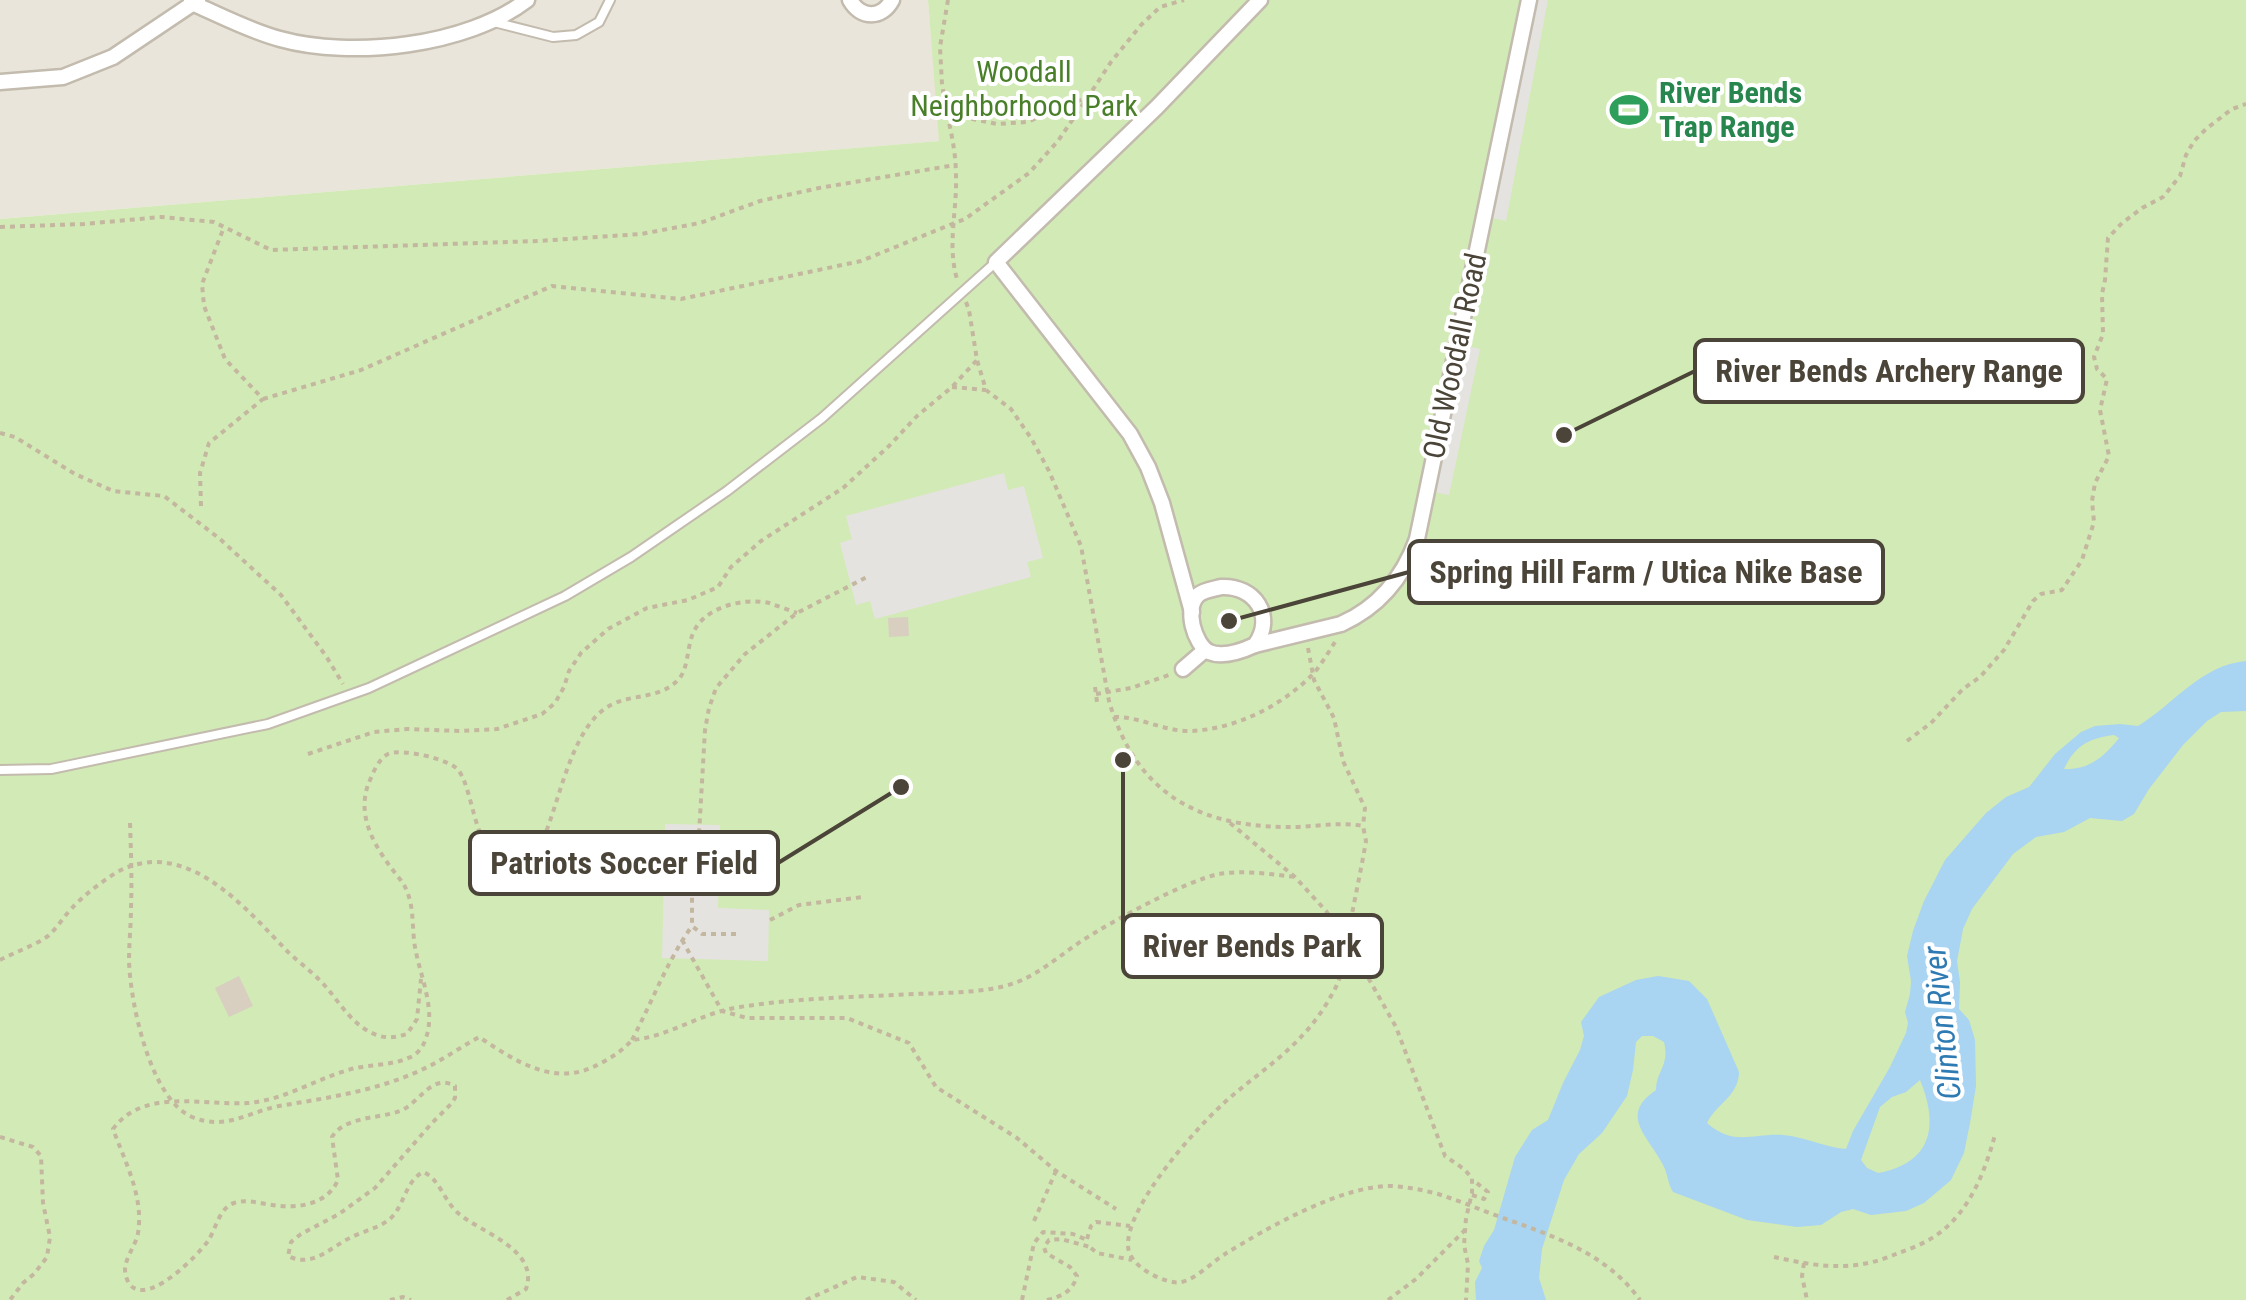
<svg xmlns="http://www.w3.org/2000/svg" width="2246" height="1300" font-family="'Roboto Condensed',sans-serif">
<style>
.residential{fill:#eae5da}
.green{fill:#d2eab5}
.parking{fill:#e5e3e0}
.water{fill:#a9d4f2;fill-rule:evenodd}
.building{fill:#d8cfc1}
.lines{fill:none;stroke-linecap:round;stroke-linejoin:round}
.service-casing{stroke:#c2bbae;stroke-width:12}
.minor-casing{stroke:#c2bbae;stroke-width:19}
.path{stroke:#c4b79f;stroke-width:4;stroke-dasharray:5 5;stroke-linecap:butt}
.service{stroke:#fff;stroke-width:8}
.minor{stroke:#fff;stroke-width:14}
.labels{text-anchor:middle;stroke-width:8;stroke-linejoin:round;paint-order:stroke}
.park-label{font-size:30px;fill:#4a7f2a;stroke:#fff}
.leisure-label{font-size:30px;font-weight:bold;fill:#27864d;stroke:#fff;text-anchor:start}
.street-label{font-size:30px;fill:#4b4439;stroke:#fff}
.water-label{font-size:32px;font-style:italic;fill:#2e7ab2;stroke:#fff}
.leader{fill:none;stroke:#4b4439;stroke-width:4}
.callout-dot{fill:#4b4439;stroke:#fff;stroke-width:4}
.callout{fill:#fff;stroke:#4b4439;stroke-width:4}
.callout-label{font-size:32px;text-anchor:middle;font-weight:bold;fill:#4b4439}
</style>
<rect width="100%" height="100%" fill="#f6f3ec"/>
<polygon class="residential" points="0,0 928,0 940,141 0,219"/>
<polygon class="green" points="928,0 2246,0 2246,1300 0,1300 0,219 939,141"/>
<g class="parking">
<polygon points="1529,0 1548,0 1506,221 1484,216"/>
<polygon points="1457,344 1480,349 1449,495 1427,491"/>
<polygon points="1004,473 1008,490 1024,486 1043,558 1027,562 1031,577 875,619 870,601 856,605 840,543 852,539 846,516"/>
<polygon points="665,824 720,825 718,908 769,910 768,961 662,958"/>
</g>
<path class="water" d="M2246,661V711L2221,712L2207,721L2183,745L2149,789L2134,814L2122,821L2090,818L2064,832L2036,837L2013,854L1972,909L1963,929L1957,961L1960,982L1959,1009L1969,1020L1975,1040L1976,1086L1970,1123L1964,1153L1951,1180L1924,1203L1906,1211L1871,1215L1853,1209L1841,1212L1821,1225L1797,1227L1747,1220L1673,1192C1667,1182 1668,1173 1662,1163C1647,1135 1619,1115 1656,1090C1656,1071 1670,1066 1664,1042L1653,1036H1642L1636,1042L1633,1070L1627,1096L1602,1133L1579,1154L1564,1180L1542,1249L1539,1278L1546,1300H1476L1475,1282L1482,1268L1479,1261L1484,1246L1494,1230L1515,1157L1532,1130L1548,1120L1563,1083L1580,1050L1584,1036L1581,1022L1599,997L1636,980L1658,976L1689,981L1707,999L1739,1072C1739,1096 1715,1105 1707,1123C1734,1147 1753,1133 1783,1135C1805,1137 1824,1147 1846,1149L1853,1131L1890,1067L1906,1033L1908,1023L1905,1012L1910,994L1911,981L1907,956L1913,931L1924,901L1945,860L1986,813L2006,797L2029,787L2055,754L2081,732L2095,726L2120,724L2138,726C2174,704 2201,665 2246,661ZM2114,735L2119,738C2104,757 2089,770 2064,769C2075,745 2090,738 2114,735ZM1920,1080C1939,1126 1932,1163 1878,1173L1867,1168L1861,1160L1880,1107L1892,1097L1906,1092Z"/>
<g class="building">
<polygon points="908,617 909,636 889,637 888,618"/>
<polygon points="239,976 253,1006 229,1017 215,988"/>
</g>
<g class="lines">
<g class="service-casing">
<g id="service">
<polyline points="494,22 553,37 576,35 599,22 610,0"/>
<polyline points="0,770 51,769 268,724 369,688 565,596 631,557 727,491 822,418 996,262"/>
</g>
</g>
<g class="minor-casing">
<g id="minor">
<path d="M191,0L194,4C222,16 250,31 280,39C352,59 467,46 527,0"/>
<path d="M850,0C861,19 882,19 892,0"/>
<polyline points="0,82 63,77 113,57 198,0"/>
<path d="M1221,587C1254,585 1276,616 1255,645C1242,651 1223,658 1209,652C1194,644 1184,608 1198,595C1204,590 1214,589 1221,587Z"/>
<polyline points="1192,612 1162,503 1148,467 1130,434 996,262 1157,107 1260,0"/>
<path d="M1255,645L1341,624C1379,607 1403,578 1417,539L1529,0"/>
<polyline points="1183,669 1205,650"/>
</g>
</g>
<g class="path">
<polyline points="948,0 940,47 942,84 947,114 997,124 1027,122 1088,97 1111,62 1141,25 1160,7 1184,0"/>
<path d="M947,114C952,135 956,155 956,177C957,212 947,245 957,279"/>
<polyline points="0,227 84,224 161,217 214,222 271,250 538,241 641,234 700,223 760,201 819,188 955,165"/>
<path d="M966,302L969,310L977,360L986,390L1011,409L1031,438L1049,471L1081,546L1109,701C1135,790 1194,826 1285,827C1310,828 1338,821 1363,826L1366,841C1361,871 1354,901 1349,931C1346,953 1343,977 1331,996C1323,1011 1311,1027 1299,1039C1276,1063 1248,1081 1224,1103C1195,1129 1126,1207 1128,1246C1129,1265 1156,1279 1173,1282C1190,1286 1210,1263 1225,1254C1267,1228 1342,1185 1392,1186C1408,1187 1423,1190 1438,1194C1460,1201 1481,1210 1503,1218C1554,1236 1607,1254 1640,1300"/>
<polyline points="952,387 986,390"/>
<polyline points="263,399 361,370 552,286 681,299 861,261 952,224 965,219 1029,173 1058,141 1088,97"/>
<polyline points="0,433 15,437 75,474 113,491 164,496 220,539 281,595 326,656 343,684"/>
<polyline points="201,506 200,473 209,443 263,399 225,359 204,306 202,284 224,227"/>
<polyline points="1308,648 1314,680 1334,718 1343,761 1365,808 1363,826"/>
<polyline points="1095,687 1097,702"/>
<polyline points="1096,694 1131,688 1169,675"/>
<path d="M1114,717C1138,716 1163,731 1189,731C1234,730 1282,706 1313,674C1321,665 1328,653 1335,642"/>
<polyline points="1907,741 1931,723 1963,689 1980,677 2004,650 2033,601 2041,594 2062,590 2082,560 2094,522 2092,501 2095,483 2109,456 2100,410 2107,379 2097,369 2094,357 2103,334 2102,294 2105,280 2108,238 2122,223 2142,208 2163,197 2180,176 2186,155 2194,141 2206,129 2232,109 2246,104"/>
<polyline points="308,754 374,732 407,729 460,731 497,729 542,714 555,703 564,687 569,671 581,653 608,629 647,608 688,600 718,587 731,567 761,541 843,488 889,446 917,416 952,387 977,360"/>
<path d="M130,823C131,851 132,879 131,907C131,925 129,943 129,960C130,1002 150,1099 192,1117C226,1131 248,1112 279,1106C327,1098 375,1091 419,1071C440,1062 459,1048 479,1037C517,1062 556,1089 601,1063C614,1056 622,1051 632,1040C669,1037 702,1012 740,1007C797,998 856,997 914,994C944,993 976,993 1005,986C1036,978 1057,957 1083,940C1113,921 1185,881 1219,874C1243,870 1271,874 1295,877"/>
<polyline points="1230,823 1295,877 1326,911 1348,942 1396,1027 1445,1156 1464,1169 1472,1178 1472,1193 1466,1218 1464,1245 1468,1264 1466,1300"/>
<polyline points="770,920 799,905 863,897"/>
<polyline points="736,934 702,934 692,926 692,886 699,834 705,730 709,708 716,688 745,654 797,613 867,577"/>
<polyline points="682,940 722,1011 747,1018 847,1018 909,1043 936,1087 1017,1138 1056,1171 1116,1209"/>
<path d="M0,960C15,952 34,946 48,936C58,927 64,916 73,907C84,895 113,872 128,867C193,843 249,912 288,952C301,964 316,975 327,988C341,1005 355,1028 377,1035C387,1039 397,1037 407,1034L417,1019L421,979"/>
<path d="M632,1040C652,1002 667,961 692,926"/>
<polyline points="0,1137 33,1147 41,1156 43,1203 50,1237 47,1257 34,1274 23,1283 10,1300"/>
<polyline points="1472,1195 1484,1199 1488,1192 1473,1180"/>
<polyline points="1034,1221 1056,1171"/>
<polyline points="1087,1239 1091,1226 1096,1222 1130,1226"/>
<polyline points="1091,1248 1097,1253 1132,1260"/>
<path d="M1774,1257C1794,1261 1815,1266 1835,1266C1855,1267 1878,1262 1896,1254C1910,1249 1926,1243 1938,1234C1970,1211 1985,1171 1995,1135"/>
<polyline points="1804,1263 1802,1276 1807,1300"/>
<polyline points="390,1300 403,1297 411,1300"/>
<path d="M507,1300L526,1289C540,1249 479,1232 458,1213C444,1201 439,1178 423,1172C405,1182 405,1204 391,1218C381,1227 367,1230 354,1236C332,1245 314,1269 288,1256L291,1242L301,1234L339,1214L375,1188L432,1123L451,1104L455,1098V1086C431,1073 420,1103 400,1111C378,1119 345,1116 332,1137L338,1180C327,1205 297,1209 272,1205C259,1203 246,1199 234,1203C219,1208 216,1229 208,1241C197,1256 154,1300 134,1288C128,1285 125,1276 125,1269C126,1256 136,1245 138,1233C144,1197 125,1162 113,1129C144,1087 204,1106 248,1103C284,1100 314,1080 348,1070C368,1064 390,1066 408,1058C415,1056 421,1050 424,1043C438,1012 420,977 415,947C412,930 414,910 408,894C405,884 398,877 392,869C374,845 357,816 368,785C372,775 378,759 388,754C401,748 451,759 459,771C476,796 473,863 515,861C528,861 538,851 543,839C560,801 571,728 609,706C632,693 660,700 679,679C688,668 687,650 692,636C701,608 742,597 769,603C778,606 788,610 797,613"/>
<polyline points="806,1300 857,1277 894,1282 916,1300"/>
<polyline points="1022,1300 1034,1243 1043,1232 1073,1234 1087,1240"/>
<path d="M1047,1300C1062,1296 1072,1292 1077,1276L1070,1267L1046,1253L1044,1247L1049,1240L1061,1239L1090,1247"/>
<polyline points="1388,1300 1416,1279 1465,1230"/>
</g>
<use href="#service" class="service"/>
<use href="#minor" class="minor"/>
</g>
<defs>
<g id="stadium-bare" transform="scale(3)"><path d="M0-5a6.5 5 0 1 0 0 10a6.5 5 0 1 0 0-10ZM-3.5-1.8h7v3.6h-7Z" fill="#2e9e5b" stroke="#fff" stroke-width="2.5" paint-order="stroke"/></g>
</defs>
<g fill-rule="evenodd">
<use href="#stadium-bare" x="1629" y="110"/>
</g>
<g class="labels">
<g class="park-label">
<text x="1024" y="82">Woodall<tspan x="1024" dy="34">Neighborhood Park</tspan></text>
</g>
<g class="leisure-label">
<text x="1659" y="103">River Bends<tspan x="1659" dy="34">Trap Range</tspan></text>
</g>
<g class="street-label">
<text transform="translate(1455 356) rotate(-78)" y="10">Old Woodall Road</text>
</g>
<g class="water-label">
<text transform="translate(1942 1023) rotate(-96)" y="11">Clinton River</text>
</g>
</g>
<path class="leader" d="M1564 435L1695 371M1229 621L1409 572M901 787L778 863M1123 760L1123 946"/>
<g class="callout-dot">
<circle cx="1564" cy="435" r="10"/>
<circle cx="1229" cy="621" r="10"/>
<circle cx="901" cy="787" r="10"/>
<circle cx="1123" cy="760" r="10"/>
</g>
<g class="callout">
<rect x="1695" y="340" width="388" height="62" rx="10"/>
<rect x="1409" y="541" width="474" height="62" rx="10"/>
<rect x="470" y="832" width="308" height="62" rx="10"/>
<rect x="1123" y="915" width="259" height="62" rx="10"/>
</g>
<g class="callout-label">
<text x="1889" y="382">River Bends Archery Range</text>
<text x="1646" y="583">Spring Hill Farm / Utica Nike Base</text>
<text x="624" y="874">Patriots Soccer Field</text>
<text x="1252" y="957">River Bends Park</text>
</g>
</svg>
